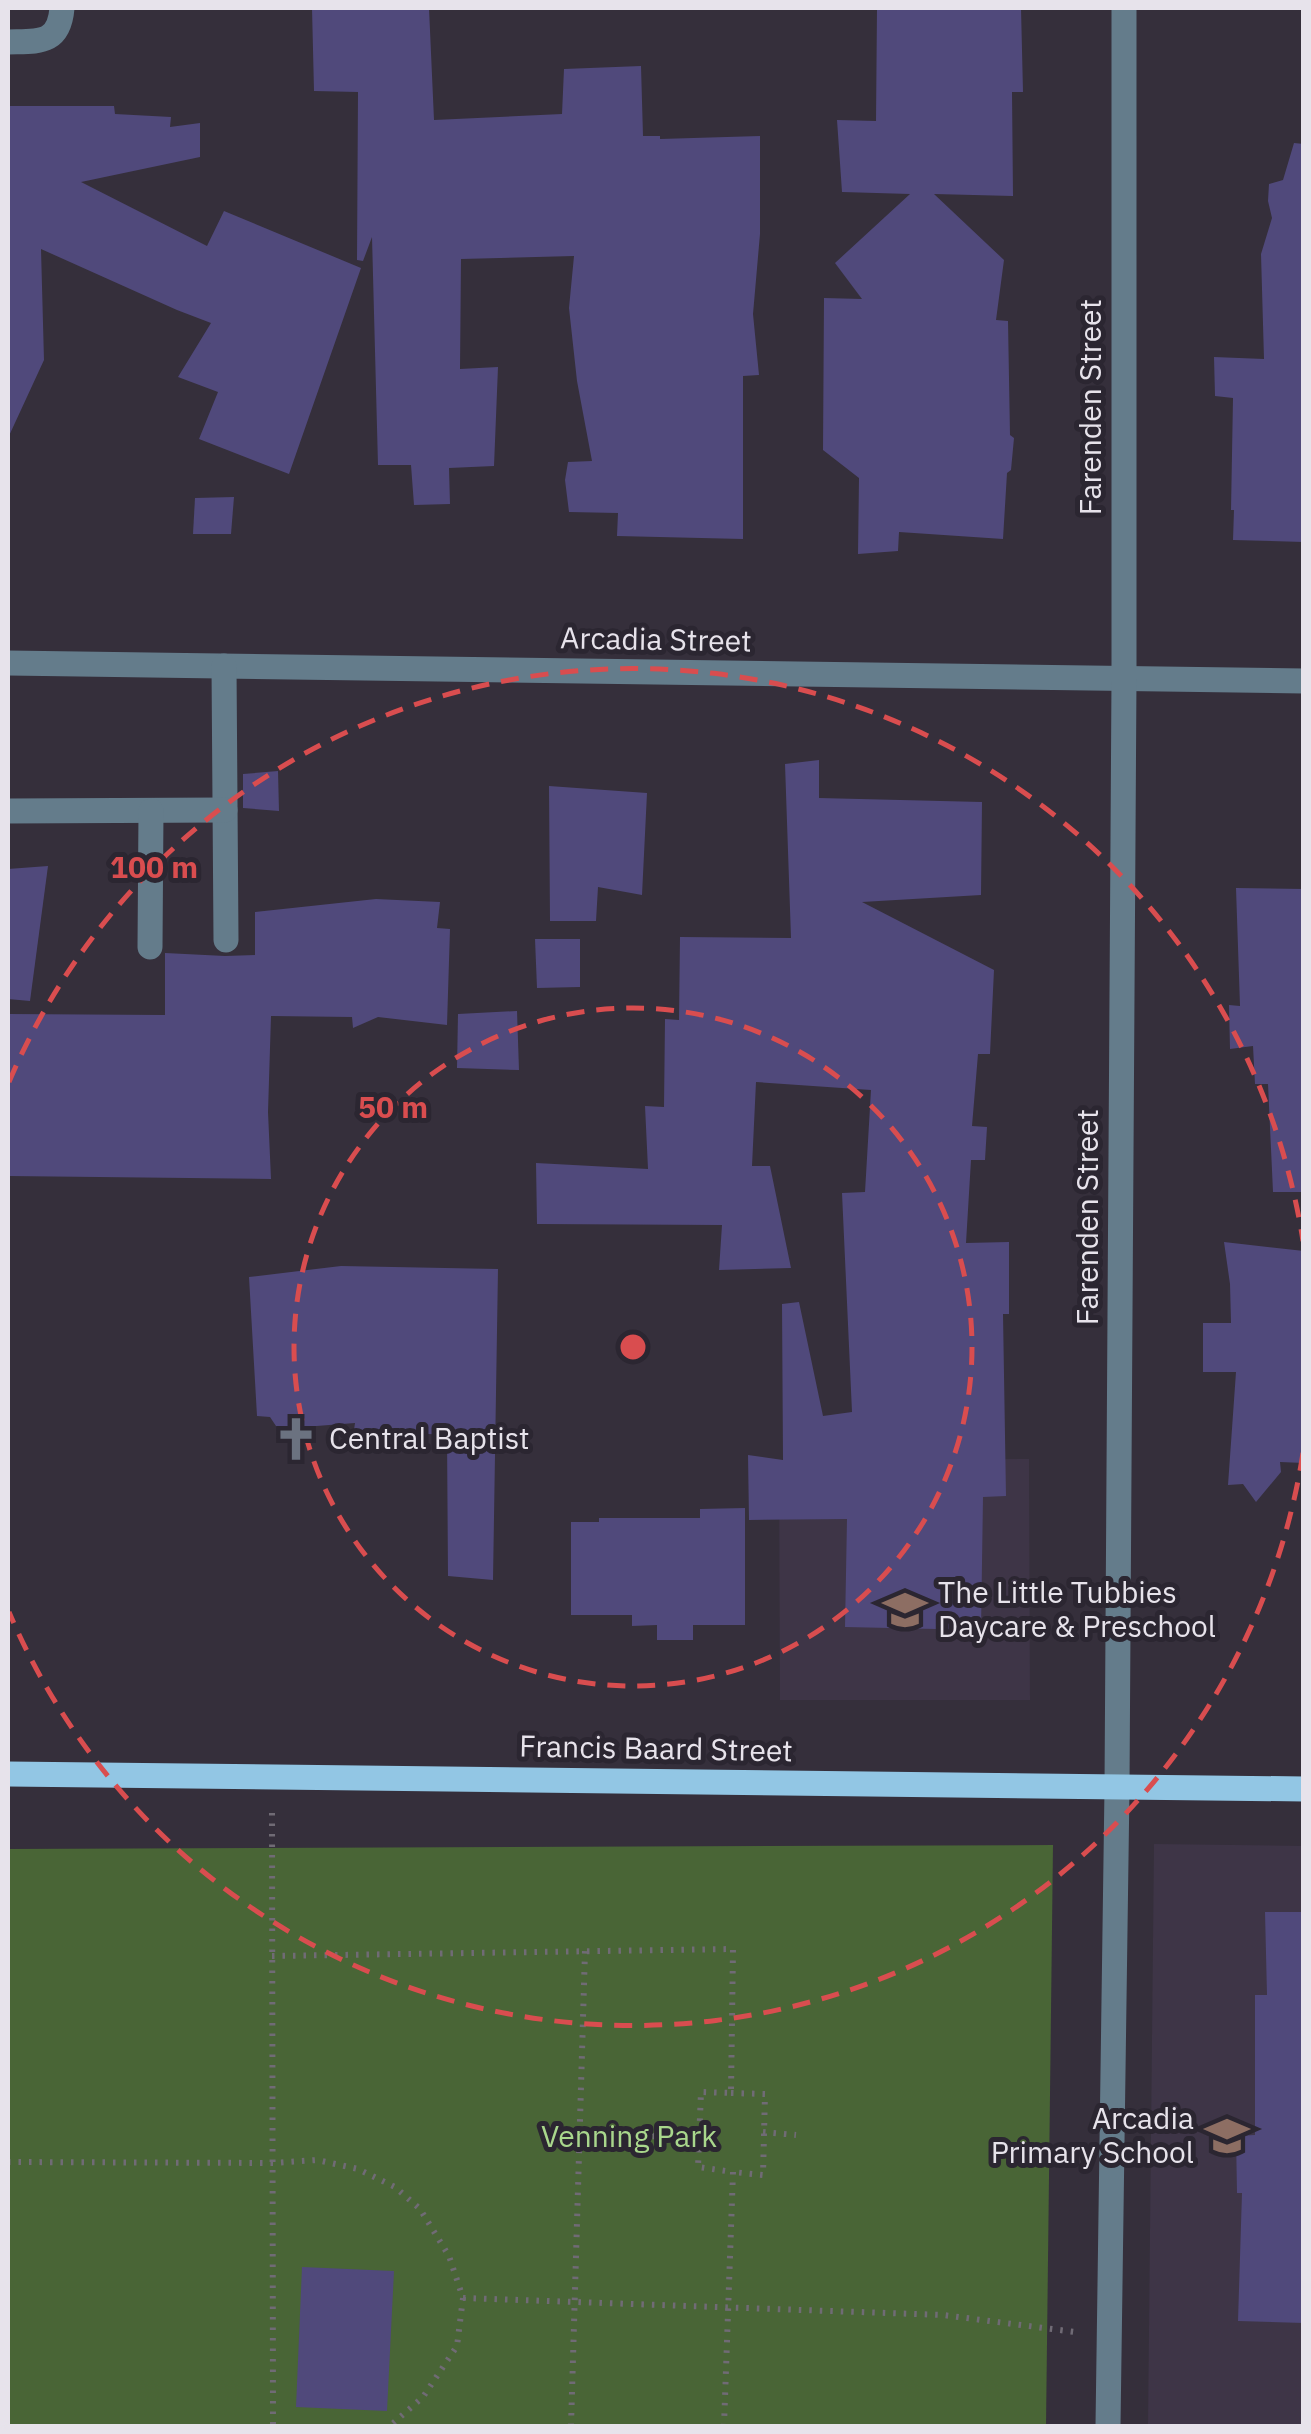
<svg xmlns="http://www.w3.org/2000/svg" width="1311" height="2434" font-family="'IBM Plex Sans',sans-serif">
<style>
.built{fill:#3e3547}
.green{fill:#496536}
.building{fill:#50497b}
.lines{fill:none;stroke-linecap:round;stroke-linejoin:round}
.path{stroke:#706b75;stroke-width:6;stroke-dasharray:2.5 8;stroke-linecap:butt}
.minor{stroke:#647c8b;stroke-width:25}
.major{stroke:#92c6e4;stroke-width:25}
.ring{fill:none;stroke:#d94d4f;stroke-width:5;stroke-dasharray:18 12}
.labels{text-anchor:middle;stroke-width:10;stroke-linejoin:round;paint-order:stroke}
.street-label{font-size:30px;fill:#e7e3eb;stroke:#2b2631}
.poi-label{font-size:30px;fill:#e7e3eb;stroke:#2b2631;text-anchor:start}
.park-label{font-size:30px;fill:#a9d78c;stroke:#2b2631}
.centre{fill:#d94d4f;stroke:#2b2631;stroke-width:5}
.ring-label{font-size:30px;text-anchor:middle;font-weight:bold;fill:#d94d4f;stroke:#2b2631;stroke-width:10;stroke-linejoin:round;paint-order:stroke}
</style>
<rect width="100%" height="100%" fill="#352f3b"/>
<g class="built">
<polygon points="1029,1459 1030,1700 780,1700 779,1460"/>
<polygon points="1154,1844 1303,1846 1303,2426 1148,2426"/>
</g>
<polygon class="green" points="1053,1845 1046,2426 8,2426 8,1849"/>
<g class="building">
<polygon points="312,8 429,8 434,120 562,114 564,69 641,66 643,136 660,136 660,139 760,136 760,234 753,314 759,375 743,376 743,539 617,536 618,513 569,512 565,480 568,462 592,461 577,381 569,308 574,256 461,259 460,369 498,367 494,466 449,468 450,504 414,505 411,465 378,465 372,237 363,261 357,260 358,92 314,91"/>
<polygon points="877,8 1021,8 1023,92 1012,92 1013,196 934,194 1004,260 996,320 1008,321 1010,435 1014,438 1011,470 1007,473 1003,539 899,532 898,551 858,554 859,478 823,450 824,298 862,299 835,263 910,194 842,192 837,120 876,121"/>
<polygon points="8,106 114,106 115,114 171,117 170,127 200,123 200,157 81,182 207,246 224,211 361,268 289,474 199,439 218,392 178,377 211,323 177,310 41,249 44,360 8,438"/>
<polygon points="1294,143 1304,144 1304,542 1233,540 1234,510 1231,510 1233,398 1215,396 1214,357 1264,359 1261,254 1272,218 1268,201 1269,184 1283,180"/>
<polygon points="234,497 231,534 193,534 195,498"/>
<polygon points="819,760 819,798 982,802 981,895 862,902 994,970 990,1054 978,1054 972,1126 987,1127 985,1160 971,1160 966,1243 1009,1242 1009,1314 1003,1314 1006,1496 983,1497 981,1630 845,1627 847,1519 749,1520 748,1455 783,1460 782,1304 799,1302 823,1416 852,1412 842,1193 865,1192 871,1090 756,1082 752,1166 770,1166 791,1268 719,1270 722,1225 537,1224 536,1163 648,1169 645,1106 664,1107 665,1019 679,1020 680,937 791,938 785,764"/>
<polygon points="278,771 279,811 243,808 243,774"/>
<polygon points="549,786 647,793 642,895 598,887 596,921 550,921"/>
<polygon points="48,866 30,1001 8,999 8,869"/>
<polygon points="1236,888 1304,889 1304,1192 1273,1192 1268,1084 1255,1084 1253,1046 1230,1049 1229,1005 1240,1006"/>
<polygon points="376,899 440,902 437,928 450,929 447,1025 378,1017 353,1028 352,1017 271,1016 268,1112 271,1179 8,1176 8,1014 165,1015 165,953 225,956 255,955 255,912"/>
<polygon points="535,939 580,939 580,987 537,988"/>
<polygon points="517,1011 519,1070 457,1068 458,1014"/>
<polygon points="1224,1242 1304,1251 1304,1463 1280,1462 1281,1472 1256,1502 1243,1484 1228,1485 1236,1372 1203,1372 1203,1323 1231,1323 1230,1284"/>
<polygon points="341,1266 498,1269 493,1580 448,1576 447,1435 354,1430 355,1423 278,1429 270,1417 257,1416 249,1277"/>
<polygon points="745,1508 745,1625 693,1625 693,1640 657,1640 657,1625 632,1626 632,1615 571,1615 571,1522 599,1522 599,1518 700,1518 700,1509"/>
<polygon points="1265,1912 1304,1912 1304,2323 1238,2321 1242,2193 1237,2193 1236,2136 1255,2135 1255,1995 1267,1995"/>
<polygon points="302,2267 394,2271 387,2411 296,2407"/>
</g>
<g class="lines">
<g class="path">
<polyline points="272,1813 273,2426"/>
<polyline points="272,1956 733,1949 731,2093 701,2092 698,2167 733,2172 724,2426"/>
<polyline points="731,2093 765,2094 763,2175 733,2172"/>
<polyline points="763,2132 796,2135"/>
<polyline points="579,2140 699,2134"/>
<polyline points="8,2162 273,2163 317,2160 358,2169 395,2187 420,2209 449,2256 463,2298 457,2346 423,2397 390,2426"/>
<polyline points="463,2298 943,2315 1075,2332"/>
<polyline points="571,2426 585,1951"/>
</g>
<g class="minor">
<path d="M8,42C38,41 59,45 62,8"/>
<polyline points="8,663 1304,681"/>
<polyline points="224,666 226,940"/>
<polyline points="8,811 225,810"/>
<polyline points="150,947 151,811"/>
<polyline points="1108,2426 1117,1788 1124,679 1124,8"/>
</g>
<polyline class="major" points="8,1774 1304,1789"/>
</g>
<g class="ring">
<circle cx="633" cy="1347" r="339"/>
<path d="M1303 1453A678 678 0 0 1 9 1612M9 1082A678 678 0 0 1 1303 1241"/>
</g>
<defs>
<g id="church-bare" transform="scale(3.45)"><path d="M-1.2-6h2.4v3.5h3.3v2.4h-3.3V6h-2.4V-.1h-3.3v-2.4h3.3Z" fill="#6b7280" stroke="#2b2631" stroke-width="2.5" paint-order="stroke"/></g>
<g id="school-bare" transform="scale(3.45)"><path d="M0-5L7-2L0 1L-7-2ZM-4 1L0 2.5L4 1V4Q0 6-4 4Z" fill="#8d6e63" stroke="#2b2631" stroke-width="2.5" paint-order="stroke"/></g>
</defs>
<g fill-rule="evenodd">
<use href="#church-bare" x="296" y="1439"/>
<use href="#school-bare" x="905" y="1610"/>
<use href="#school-bare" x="1227" y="2136"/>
</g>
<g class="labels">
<g class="street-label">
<text transform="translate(1091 407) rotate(-90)" y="10">Farenden Street</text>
<text transform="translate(656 640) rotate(1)" y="10">Arcadia Street</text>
<text transform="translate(1088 1217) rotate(-90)" y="10">Farenden Street</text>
<text transform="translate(656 1749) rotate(1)" y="10">Francis Baard Street</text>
</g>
<g class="poi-label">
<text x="329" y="1449">Central Baptist</text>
<text x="938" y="1603">The Little Tubbies<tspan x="938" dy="34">Daycare &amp; Preschool</tspan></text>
<text x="1194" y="2129" text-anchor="end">Arcadia<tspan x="1194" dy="34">Primary School</tspan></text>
</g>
<g class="park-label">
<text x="629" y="2147">Venning Park</text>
</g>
</g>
<circle cx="633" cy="1347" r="15" class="centre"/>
<g class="ring-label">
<text x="154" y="878">100 m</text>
<text x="393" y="1118">50 m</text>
</g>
<rect width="1311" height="2434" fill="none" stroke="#e7e3eb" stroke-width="20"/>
</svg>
